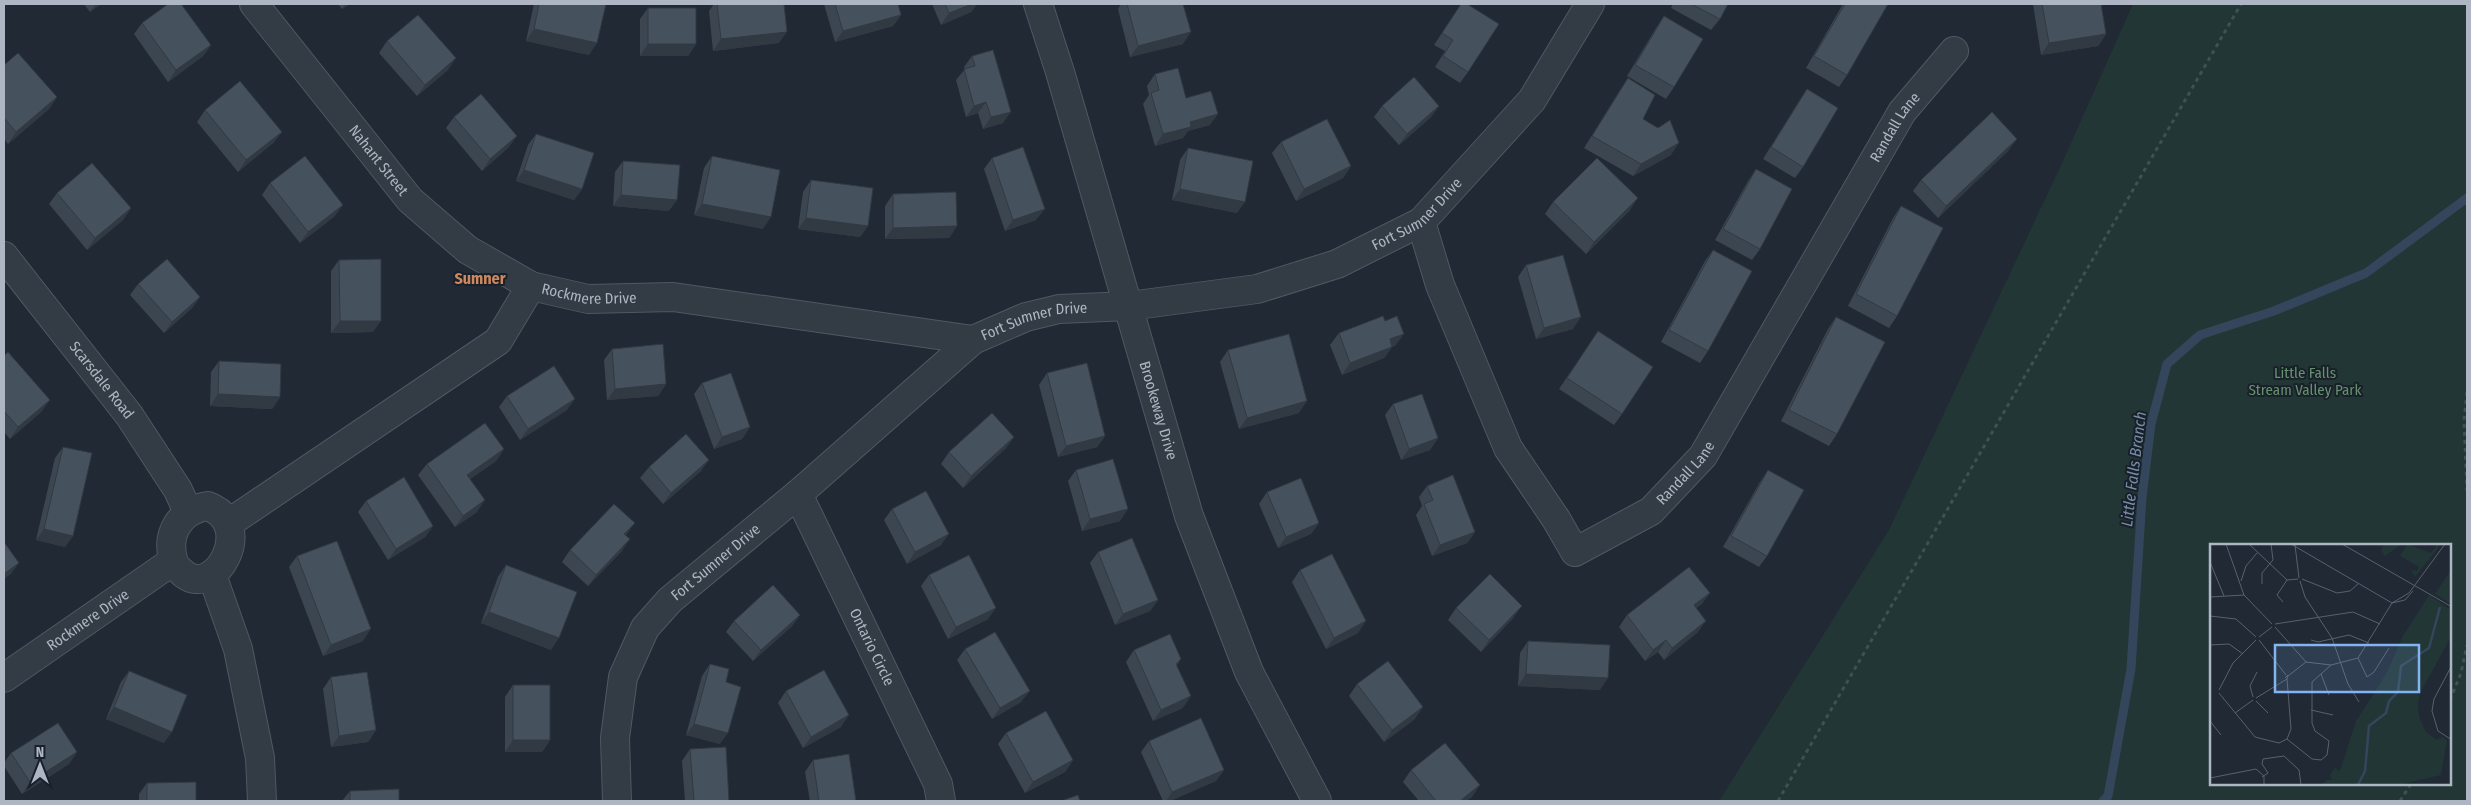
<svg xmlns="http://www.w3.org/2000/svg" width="2471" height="805" font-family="'Fira Sans Condensed',sans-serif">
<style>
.green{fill:#223636;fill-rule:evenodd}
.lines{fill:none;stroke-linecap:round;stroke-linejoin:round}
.stream{stroke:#34465b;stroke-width:9}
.minor-casing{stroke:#505963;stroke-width:30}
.path{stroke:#3f5153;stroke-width:3;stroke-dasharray:4 4;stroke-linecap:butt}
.minor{stroke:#333b45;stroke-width:28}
.wall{fill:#3c4651}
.shaded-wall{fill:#313942}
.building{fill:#46515e;stroke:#313942}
.labels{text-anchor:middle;stroke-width:4;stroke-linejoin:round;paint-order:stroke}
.street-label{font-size:15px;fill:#adb6c2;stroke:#192029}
.park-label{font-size:15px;fill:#66916e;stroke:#192029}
.neighbourhood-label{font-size:16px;font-weight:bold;fill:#cd885d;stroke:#192029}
.water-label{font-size:16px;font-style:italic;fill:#768eaa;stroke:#192029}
.inset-river{fill:none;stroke:#34465b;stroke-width:2.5}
.inset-road{fill:none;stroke:#58616d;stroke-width:1}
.view{fill:#82b3f2;fill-opacity:0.15;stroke:#82b3f2;stroke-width:2.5}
.inset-edge{fill:none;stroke:#adb6c2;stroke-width:2.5}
</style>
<rect width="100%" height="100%" fill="#202934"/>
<path class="green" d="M2133,4H2467V801H1719L1889,530L2062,163ZM2211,545H2450V784H2211Z"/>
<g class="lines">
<polyline class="stream" points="2103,801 2108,796 2131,669 2142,498 2151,424 2167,364 2200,335 2274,311 2366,273 2467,198"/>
<g class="minor-casing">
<g id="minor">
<path id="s1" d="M254,4L410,200L468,250L531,286"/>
<path id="s2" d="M1038,4L1060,72L1189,516L1249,672L1317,801"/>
<path id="s3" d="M1421,222L1440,285L1508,448L1556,519L1575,552L1651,511L1703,456L1902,112L1954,51"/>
<path id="s4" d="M4,256L129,415L178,490L188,512"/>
<path id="s5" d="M798,494L938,784L941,801"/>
<path d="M208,506C257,525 215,599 184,574C179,570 174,565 173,559C166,532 181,510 208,506Z"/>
<path id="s6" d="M229,523L498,341L531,286L588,299L673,297L973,340"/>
<polyline points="212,575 238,649 260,758 262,801"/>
<path id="s7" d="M4,678L173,561"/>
<path id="s8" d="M617,801L615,738L623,677L645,628L670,600L798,494L973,340L1026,317L1059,309L1129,306L1257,289L1337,264L1421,222L1532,100L1590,4"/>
</g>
</g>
<g class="path">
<polyline points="2467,392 2464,420 2467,491"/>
<polyline points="2450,700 2461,673 2467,645"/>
<polyline points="1778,801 2241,4"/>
<polyline points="2400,801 2411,784"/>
</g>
<use href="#minor" class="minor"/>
</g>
<g class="wall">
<polygon points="84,4 101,4 90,12"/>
<polygon points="338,4 350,4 342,9"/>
<polygon points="534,4 606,4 589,55 526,41"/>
<polygon points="714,4 784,4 779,43 713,51 709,11"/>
<polygon points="824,4 898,4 901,15 893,26 835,42"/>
<polygon points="932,4 977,4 971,12 941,25"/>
<polygon points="1121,4 1127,4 1183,44 1130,57 1118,9"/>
<polygon points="1461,4 1468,72 1460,83 1435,67 1445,51 1434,45"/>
<polygon points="1673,4 1728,4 1720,19 1711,30 1671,8"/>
<polygon points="1843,4 1888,4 1847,75 1839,87 1806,68"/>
<polygon points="2033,4 2101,4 2106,34 2098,46 2041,55"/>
<polygon points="648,8 696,44 688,56 640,56 640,19"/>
<polygon points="1664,16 1674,87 1666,99 1627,76 1656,28"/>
<polygon points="142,23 211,45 203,56 168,82 134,34"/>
<polygon points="387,41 448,70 417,96 379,53"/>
<polygon points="972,56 1003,123 983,129 978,113 966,117 956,80 965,69 964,67"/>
<polygon points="4,65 57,97 49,109 8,144 4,139"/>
<polygon points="1155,74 1186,98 1210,125 1188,131 1183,138 1155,146 1143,104 1149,95 1147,86"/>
<polygon points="1628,78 1643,119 1671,155 1633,176 1584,148 1620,90"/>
<polygon points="1807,89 1803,167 1795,178 1763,159 1799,101"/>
<polygon points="1382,106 1439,106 1431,117 1399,145 1374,117"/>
<polygon points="205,110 282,132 273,143 238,172 197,122"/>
<polygon points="454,117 509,147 482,171 446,128"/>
<polygon points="536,134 582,189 574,200 516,181 528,145"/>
<polygon points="1281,142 1351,166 1343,178 1296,201 1272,153"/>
<polygon points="1188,148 1237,213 1172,200 1180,160"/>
<polygon points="2009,150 1938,218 1913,191 1921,180"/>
<polygon points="712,156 763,229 694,215 704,168"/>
<polygon points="992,158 1036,220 1005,231 984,169"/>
<polygon points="623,161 669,211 613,206 615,172"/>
<polygon points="1756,169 1760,249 1752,260 1715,240 1748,181"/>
<polygon points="811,180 868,226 860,237 798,229 803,192"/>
<polygon points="270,183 335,216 300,243 262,195"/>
<polygon points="57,193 131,208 123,220 87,250 49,204"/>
<polygon points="893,194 957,226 949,238 885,239 885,206"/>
<polygon points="1553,202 1630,210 1586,254 1545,214"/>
<polygon points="1901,206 1897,316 1889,328 1848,306 1893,218"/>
<polygon points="1713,250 1708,351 1700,363 1661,342 1705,261"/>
<polygon points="339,260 373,332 331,333 331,271"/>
<polygon points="1526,265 1573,329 1536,339 1518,277"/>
<polygon points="138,284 200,297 192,308 164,333 130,295"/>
<polygon points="1836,317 1837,434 1829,446 1781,421 1828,329"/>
<polygon points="1385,321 1396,345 1392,347 1384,358 1342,375 1330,345 1339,333"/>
<polygon points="1598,331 1622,414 1614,425 1559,389"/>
<polygon points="612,349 666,384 658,396 607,400 604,360"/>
<polygon points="1228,350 1299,413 1239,429 1220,362"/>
<polygon points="4,356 42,411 10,439 4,432"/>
<polygon points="219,361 280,397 272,409 210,406 211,372"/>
<polygon points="1047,373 1105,436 1097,447 1058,457 1039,385"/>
<polygon points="702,383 750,427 742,439 714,449 694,394"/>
<polygon points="507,396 567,410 520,440 499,407"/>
<polygon points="1393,404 1438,438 1430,450 1401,460 1385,415"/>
<polygon points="1014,437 1006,448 963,488 941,464 949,452"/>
<polygon points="63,447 73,536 65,547 36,540 55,458"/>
<polygon points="504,449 496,461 470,479 477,512 455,527 418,475 427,464"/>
<polygon points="649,467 701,471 663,504 640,478"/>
<polygon points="1076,470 1120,521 1082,531 1068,481"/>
<polygon points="1768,470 1767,556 1759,567 1723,547 1760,482"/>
<polygon points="1427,486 1475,532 1467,543 1432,556 1416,515 1422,506 1419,497"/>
<polygon points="1267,492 1319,523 1311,534 1278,548 1259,504"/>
<polygon points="366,501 433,526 425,537 388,560 358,512"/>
<polygon points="892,509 941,545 907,564 884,520"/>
<polygon points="626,536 622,551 588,586 562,562 570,550"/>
<polygon points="1098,552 1158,600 1150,611 1115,625 1090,563"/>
<polygon points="297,556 363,641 323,656 289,567"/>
<polygon points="506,565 551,650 481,623 498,577"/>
<polygon points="1300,570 1358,633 1326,649 1292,582"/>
<polygon points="929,575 988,619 948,639 921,586"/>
<polygon points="1702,604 1696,608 1698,632 1664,660 1658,652 1645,661 1619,627 1627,615"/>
<polygon points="1456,608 1514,617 1481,652 1448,620"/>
<polygon points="800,615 792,626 753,661 726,632 734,621"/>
<polygon points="1528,641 1600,690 1518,686 1520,653"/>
<polygon points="965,649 1021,702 992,719 957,660"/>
<polygon points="1134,650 1181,659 1177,665 1183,708 1153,721 1126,662"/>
<polygon points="710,664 720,744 686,735 702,676"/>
<polygon points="129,671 164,743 106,719 121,682"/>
<polygon points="331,677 376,730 368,742 331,747 323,689"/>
<polygon points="1357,684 1415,719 1384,742 1349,696"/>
<polygon points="513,685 550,740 542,752 505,752 505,697"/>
<polygon points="786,691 841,727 803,748 778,703"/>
<polygon points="1006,733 1073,760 1065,772 1025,793 998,744"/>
<polygon points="1149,741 1224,770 1216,781 1170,801 1163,801 1141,752"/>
<polygon points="690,749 729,801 685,801 682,761"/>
<polygon points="77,752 69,764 22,794 4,766 4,763 11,753"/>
<polygon points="813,760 856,801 810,801 805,772"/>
<polygon points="1411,770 1472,797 1466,801 1419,801 1403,782"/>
<polygon points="147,783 196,801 139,801 139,794"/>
<polygon points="350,791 399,801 342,801"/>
</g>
<g class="shaded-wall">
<polygon points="96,4 101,4 90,12"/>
<polygon points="345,4 350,4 342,9"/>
<polygon points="972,4 977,4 971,12 941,25 949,13"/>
<polygon points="901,15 893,26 835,42 843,31"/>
<polygon points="534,29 597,43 589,55 526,41"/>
<polygon points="787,32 779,43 713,51 721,39"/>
<polygon points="1191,32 1183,44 1130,57 1138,46"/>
<polygon points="2106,34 2098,46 2041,55 2049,43"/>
<polygon points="648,44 696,44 688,56 640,56"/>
<polygon points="211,45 203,56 168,82 176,70"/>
<polygon points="456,58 448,70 417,96 425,85"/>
<polygon points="57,97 49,109 8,144 16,132"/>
<polygon points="986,102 978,113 966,117 974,106"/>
<polygon points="1439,106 1431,117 1399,145 1407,134"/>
<polygon points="1011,112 1003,123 983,129 991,117"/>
<polygon points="1218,114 1210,125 1188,131 1183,138 1155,146 1163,134 1190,122"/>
<polygon points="282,132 273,143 238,172 246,160"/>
<polygon points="517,136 509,147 482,171 490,159"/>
<polygon points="2017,139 2009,150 1938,218 1946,206"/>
<polygon points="1679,143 1671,155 1633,176 1641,164"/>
<polygon points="1351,166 1343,178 1296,201 1304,189"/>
<polygon points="524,170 582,189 574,200 516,181"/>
<polygon points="1180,189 1245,202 1237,213 1172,200"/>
<polygon points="621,195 677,200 669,211 613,206"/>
<polygon points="1638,198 1630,210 1586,254 1594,242"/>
<polygon points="702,204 771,217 763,229 694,215"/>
<polygon points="343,205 335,216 300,243 308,232"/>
<polygon points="131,208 123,220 87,250 95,238"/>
<polygon points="1045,209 1036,220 1005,231 1013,220"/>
<polygon points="806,218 868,226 860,237 798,229"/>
<polygon points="957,226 949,238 885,239 893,228"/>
<polygon points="200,297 192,308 164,333 172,322"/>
<polygon points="1581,317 1573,329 1536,339 1544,328"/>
<polygon points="340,321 381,321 373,332 331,333"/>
<polygon points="1404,334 1396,345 1392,347 1384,358 1342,375 1350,363 1390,339"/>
<polygon points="666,384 658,396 607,400 615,389"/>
<polygon points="218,394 280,397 272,409 210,406"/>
<polygon points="575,399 567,410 520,440 528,429"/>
<polygon points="50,400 42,411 10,439 18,427"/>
<polygon points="1307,401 1299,413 1239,429 1247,418"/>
<polygon points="750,427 742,439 714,449 722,437"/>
<polygon points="1105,436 1097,447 1058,457 1066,446"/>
<polygon points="1014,437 1006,448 963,488 971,476"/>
<polygon points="1438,438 1430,450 1401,460 1409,449"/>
<polygon points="504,449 496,461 459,487 467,475"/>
<polygon points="709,460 701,471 663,504 671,493"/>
<polygon points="485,500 477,512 455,527 463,516"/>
<polygon points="1128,509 1120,521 1082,531 1090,519"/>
<polygon points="635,523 627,534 616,546 624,534"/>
<polygon points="1319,523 1311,534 1278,548 1286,537"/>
<polygon points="433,526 425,537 388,560 396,549"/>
<polygon points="44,529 73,536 65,547 36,540"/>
<polygon points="1475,532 1467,543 1432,556 1440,545"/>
<polygon points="949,534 941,545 907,564 915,552"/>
<polygon points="630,539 622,551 588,586 596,575"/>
<polygon points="19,563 11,574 4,579 4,574"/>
<polygon points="1710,593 1702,604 1686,616 1694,605"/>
<polygon points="1158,600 1150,611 1115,625 1123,614"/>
<polygon points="1522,606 1514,617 1481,652 1489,640"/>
<polygon points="996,608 988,619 948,639 956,627"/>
<polygon points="489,612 559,638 551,650 481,623"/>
<polygon points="800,615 792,626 753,661 761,650"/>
<polygon points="1366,621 1358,633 1326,649 1334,638"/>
<polygon points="1706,621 1698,632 1664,660 1672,648"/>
<polygon points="371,629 363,641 323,656 331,645"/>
<polygon points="1666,640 1658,652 1645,661 1653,650"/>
<polygon points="1526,674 1608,678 1600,690 1518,686"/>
<polygon points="1030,691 1021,702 992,719 1000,708"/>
<polygon points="1191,696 1183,708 1153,721 1161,710"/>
<polygon points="114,707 172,732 164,743 106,719"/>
<polygon points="1423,707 1415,719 1384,742 1392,730"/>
<polygon points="849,715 841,727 803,748 811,737"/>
<polygon points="694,724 728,733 720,744 686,735"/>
<polygon points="376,730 368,742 331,747 339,736"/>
<polygon points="513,740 550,740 542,752 505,752"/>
<polygon points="77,752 69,764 22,794 30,782"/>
<polygon points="1073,760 1065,772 1025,793 1033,782"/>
<polygon points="1224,770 1216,781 1170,801 1166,801 1172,792"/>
<polygon points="1480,785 1472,797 1466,801 1460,801"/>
</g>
<g class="building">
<polygon points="168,4 181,4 211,45 176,70 142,23"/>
<polygon points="539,4 606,4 597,43 534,29"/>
<polygon points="717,4 784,4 787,32 721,39"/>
<polygon points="835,4 898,4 901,15 843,31"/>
<polygon points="945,4 972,4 949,13"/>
<polygon points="1127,4 1183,4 1191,32 1138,46"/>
<polygon points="1461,4 1467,4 1499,24 1468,72 1443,56 1453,40 1442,33"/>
<polygon points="1691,4 1728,4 1720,19"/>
<polygon points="1845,4 1888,4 1847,75 1814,56"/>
<polygon points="2042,4 2101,4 2106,34 2049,43"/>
<rect x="648" y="8" width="48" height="36"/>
<polygon points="418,15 456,58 425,85 387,41"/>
<polygon points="1664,16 1703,39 1674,87 1635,65"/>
<polygon points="993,50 1011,112 991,117 986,102 974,106 964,69 975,66 972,56"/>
<polygon points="18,53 57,97 16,132 4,118 4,65"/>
<polygon points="1178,68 1186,98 1211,91 1218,114 1190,122 1191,127 1163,134 1151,93 1159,90 1155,74"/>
<polygon points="1414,77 1439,106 1407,134 1382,106"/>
<polygon points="1628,78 1655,95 1643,119 1658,128 1670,120 1679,143 1641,164 1592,136"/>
<polygon points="240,81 282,132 246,160 205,110"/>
<polygon points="1807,89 1838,108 1803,167 1771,147"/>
<polygon points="481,94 517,136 490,159 454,117"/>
<polygon points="1992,112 2017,139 1946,206 1921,180"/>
<polygon points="1327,119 1351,166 1304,189 1281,142"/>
<polygon points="536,134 594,153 582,189 524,170"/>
<polygon points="1023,147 1045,209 1013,220 992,158"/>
<polygon points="1188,148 1253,161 1245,202 1180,189"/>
<polygon points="305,156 343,205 308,232 270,183"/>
<polygon points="712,156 780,170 771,217 702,204"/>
<polygon points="1597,158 1638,198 1594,242 1553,202"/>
<polygon points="623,161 680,165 677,200 621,195"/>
<polygon points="92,163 131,208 95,238 57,193"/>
<polygon points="1756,169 1792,189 1760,249 1723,229"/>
<polygon points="811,180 873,188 868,226 806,218"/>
<polygon points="956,192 957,226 893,228 893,194"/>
<polygon points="1901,206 1943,228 1897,316 1856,294"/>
<polygon points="1713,250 1752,271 1708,351 1669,330"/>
<polygon points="1563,255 1581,317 1544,328 1526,265"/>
<polygon points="167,259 200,297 172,322 138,284"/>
<polygon points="381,259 381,321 340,321 339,260"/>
<polygon points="1383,316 1385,321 1397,316 1404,334 1390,339 1392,347 1350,363 1339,333"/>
<polygon points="1836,317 1885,342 1837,434 1789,410"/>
<polygon points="1598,331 1653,367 1622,414 1567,378"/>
<polygon points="1289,334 1307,401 1247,418 1228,350"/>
<polygon points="663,344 666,384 615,389 612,349"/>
<polygon points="8,352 50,400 18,427 4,411 4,356"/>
<polygon points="219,361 281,364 280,397 218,394"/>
<polygon points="1087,363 1105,436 1066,446 1047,373"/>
<polygon points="554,366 575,399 528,429 507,396"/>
<polygon points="731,373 750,427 722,437 702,383"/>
<polygon points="1422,394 1438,438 1409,449 1393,404"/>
<polygon points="992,413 1014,437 971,476 949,452"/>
<polygon points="485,423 504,449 467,475 485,500 463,516 427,464"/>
<polygon points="686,434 709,460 671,493 649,467"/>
<polygon points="63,447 92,453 73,536 44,529"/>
<polygon points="1113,459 1128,509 1090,519 1076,470"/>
<polygon points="1768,470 1804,490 1767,556 1731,536"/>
<polygon points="1453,475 1475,532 1440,545 1424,504 1433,500 1427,486"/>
<polygon points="404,477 433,526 396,549 366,501"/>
<polygon points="1301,478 1319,523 1286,537 1267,492"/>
<polygon points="926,491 949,534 915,552 892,509"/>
<polygon points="614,504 635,523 624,534 630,539 596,575 570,550"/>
<polygon points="1132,538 1158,600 1123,614 1098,552"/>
<polygon points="337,541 371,629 331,645 297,556"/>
<polygon points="4,542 19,563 4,574"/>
<polygon points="1332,554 1366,621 1334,638 1300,570"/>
<polygon points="969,555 996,608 956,627 929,575"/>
<polygon points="506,565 577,592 559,638 489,612"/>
<polygon points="1689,567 1710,593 1694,605 1706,621 1672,648 1666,640 1653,650 1627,615"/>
<polygon points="1490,574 1522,606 1489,640 1456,608"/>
<polygon points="773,585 800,615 761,650 734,621"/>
<polygon points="995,632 1030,691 1000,708 965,649"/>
<polygon points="1170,634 1181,659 1176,664 1191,696 1161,710 1134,650"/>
<polygon points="1528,641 1610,645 1608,678 1526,674"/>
<polygon points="1388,661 1423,707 1392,730 1357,684"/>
<polygon points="710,664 729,669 726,682 741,687 728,733 694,724"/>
<polygon points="824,670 849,715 811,737 786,691"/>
<polygon points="129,671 187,695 172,732 114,707"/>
<polygon points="367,672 376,730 339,736 331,677"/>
<rect x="513" y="685" width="37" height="55"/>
<polygon points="1046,711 1073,760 1033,782 1006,733"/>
<polygon points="1201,718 1224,770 1172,792 1149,741"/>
<polygon points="58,723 77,752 30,782 11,753"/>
<polygon points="1445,743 1480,785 1460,801 1436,801 1411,770"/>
<polygon points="726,747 729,801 694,801 690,749"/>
<polygon points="849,754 856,801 819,801 813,760"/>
<polygon points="196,782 196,801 147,801 147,783"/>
<polygon points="399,789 399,801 350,801 350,791"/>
<polygon points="1078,795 1080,801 1061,801"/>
</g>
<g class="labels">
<g class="street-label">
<text dy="5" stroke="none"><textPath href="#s3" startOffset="909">Randall Lane</textPath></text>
<text dy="5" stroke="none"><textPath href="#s1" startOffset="200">Nahant Street</textPath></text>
<text dy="5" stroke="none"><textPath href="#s8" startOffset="1085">Fort Sumner Drive</textPath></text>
<text dy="5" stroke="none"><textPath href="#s6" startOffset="448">Rockmere Drive</textPath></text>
<text dy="5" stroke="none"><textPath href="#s8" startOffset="680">Fort Sumner Drive</textPath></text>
<text dy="5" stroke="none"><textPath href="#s4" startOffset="158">Scarsdale Road</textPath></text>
<text dy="5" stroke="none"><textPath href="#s2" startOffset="424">Brookeway Drive</textPath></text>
<text dy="5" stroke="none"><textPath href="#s3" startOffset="504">Randall Lane</textPath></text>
<text dy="5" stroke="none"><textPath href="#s8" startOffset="275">Fort Sumner Drive</textPath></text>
<text dy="5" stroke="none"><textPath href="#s7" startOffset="102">Rockmere Drive</textPath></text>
<text dy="5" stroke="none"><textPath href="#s5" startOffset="170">Ontario Circle</textPath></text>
</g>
<g class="park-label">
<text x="2305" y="378">Little Falls<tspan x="2305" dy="17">Stream Valley Park</tspan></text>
</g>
<g class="neighbourhood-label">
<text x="480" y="284">Sumner</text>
</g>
<g class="water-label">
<text transform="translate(2133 469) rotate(-83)" y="6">Little Falls Branch</text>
</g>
</g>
<g transform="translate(2210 544)">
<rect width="241" height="241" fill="#202934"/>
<path d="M174,0H192L175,12L171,6ZM197,0L221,9L227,0H231L205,33L201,26L207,27L209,23L190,12ZM241,26V60L225,50ZM219,51L241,66V93L210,149L208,160L209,173L216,188L227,196L232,193L237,196L231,231L188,241H111L117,236H122L120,231L125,224L129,227L131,224L146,177L175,132L193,92Z" fill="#223636"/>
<path class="inset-river" d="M148,241L155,227L159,182L176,169L179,157L188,148L191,122L219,104L230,63"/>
<path class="inset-road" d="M16,0L34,51L62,80M39,0L77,36L88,35M81,0L182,59M132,0L242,63M85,1L89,34M0,18L14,52M92,35L127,49L140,47L148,40M31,37L36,22L47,9M90,37L95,53L122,94L138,140L149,158M52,40V29L63,16L61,0M0,53L34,51M73,58L67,51L77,36M182,59L195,56L203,47M0,72L26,75L46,93M65,80L143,68L170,80M65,83L96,118M49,93L62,83M49,96L76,131M101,96L108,98L139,91L159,99M0,101L19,100L33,110M148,114L157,133L164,128L179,104M242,121L224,155L222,167L228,187L242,196M111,130L119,151M78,132L96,118L121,121M77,135L81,185L77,195M9,146L23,119L46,96M9,149L45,193L69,199L77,195M43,153L40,142L47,128M46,154L77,135L78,131L75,134M46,157L58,169M101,166L123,171M25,169L43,156M0,177L11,191M77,195L102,215L111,216L117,211L119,197L105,187L102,179V138L121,121L148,114L182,59L199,49L235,0M52,233L58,229L52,220L53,215L74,212L89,226L91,241M0,234L46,225L54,232V241"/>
<path class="view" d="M65,101H209V148H65Z"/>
<rect width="241" height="241" class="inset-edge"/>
</g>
<rect width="2471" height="805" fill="none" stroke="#adb6c2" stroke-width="10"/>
<g transform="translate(40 765)" stroke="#192029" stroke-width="4" paint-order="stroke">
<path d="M0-4L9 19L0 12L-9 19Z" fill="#adb6c2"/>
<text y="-8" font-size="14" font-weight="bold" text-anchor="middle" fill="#adb6c2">N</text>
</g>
</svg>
